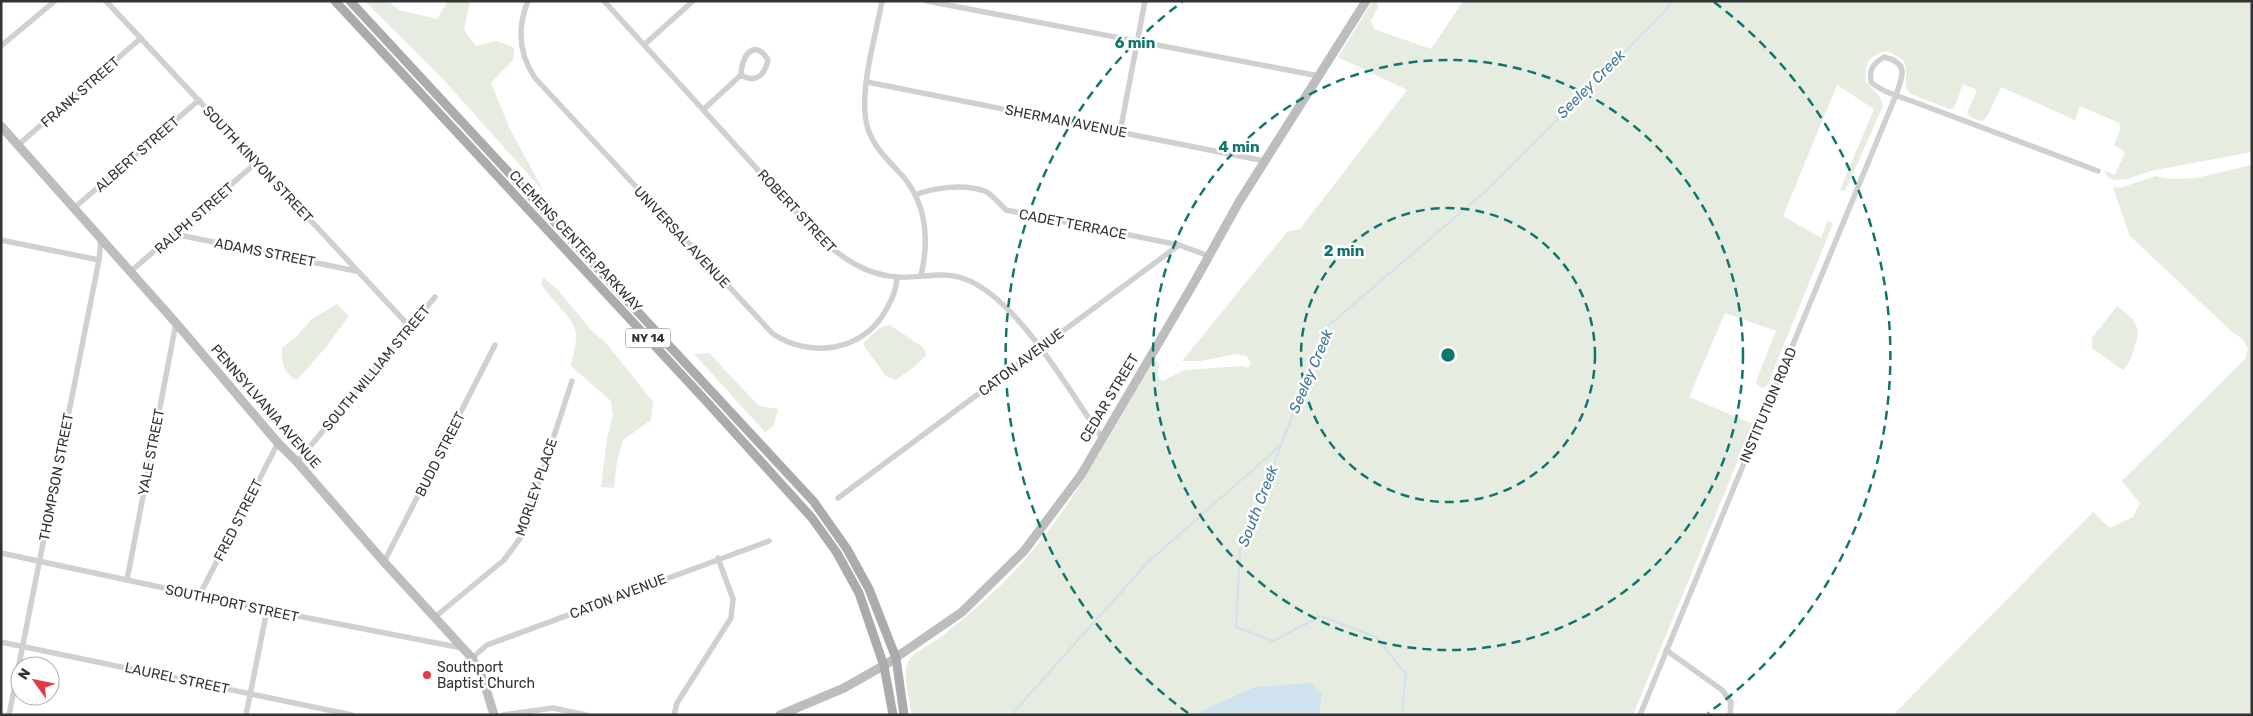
<svg xmlns="http://www.w3.org/2000/svg" width="2253" height="716" font-family="Rubik,sans-serif">
<style>
.green{fill:#e6ecdf}
.water{fill:#cfe2ee}
.lines{fill:none;stroke-linecap:round;stroke-linejoin:round}
.stream{stroke:#cfe2ee;stroke-width:2}
.minor{stroke:#d0d0d0;stroke-width:5.5}
.secondary{stroke:#bdbdbd;stroke-width:9}
.primary{stroke:#ababab;stroke-width:9}
.ring{fill:none;stroke:#0f766e;stroke-width:2.5;stroke-dasharray:9 6}
.poi-dot{fill:#e63946;stroke:#fff;stroke-width:2}
.labels{text-anchor:middle;stroke-width:5;stroke-linejoin:round;paint-order:stroke}
.shield{fill:#fff;stroke:#707070;stroke-width:1}
.shield-label{font-size:12px;font-weight:bold;fill:#333}
.street-label{font-size:14px;fill:#333;stroke:#fff}
.poi-label{font-size:14px;fill:#333;stroke:#fff;text-anchor:start}
.water-label{font-size:15px;font-style:italic;fill:#3f7597;stroke:#fff}
.centre{fill:#0f766e;stroke:#fff;stroke-width:2.5}
.ring-label{font-size:15px;text-anchor:middle;font-weight:bold;fill:#0f766e;stroke:#fff;stroke-width:5;stroke-linejoin:round;paint-order:stroke}
</style>
<rect width="100%" height="100%" fill="#fff"/>
<g class="green">
<polygon points="365,1 388,1 399,10 437,19 448,1 470,1 464,30 476,46 497,41 514,48 513,60 491,83 509,127 544,192 441,77"/>
<path d="M1463,1H2252V152L2150,171L2128,179L2114,180L2108,177L2104,171L2115,175L2125,152L2114,145L2121,128L2119,123L2080,106L2075,120L2001,87L1987,117L1982,121L1970,117L1967,113L1977,90L1963,84L1954,108L1949,109L1911,94L1906,88C1904,64 1913,63 1887,51C1867,56 1865,63 1866,82L1880,97L1883,106L1845,191L1840,190L1874,109L1837,85L1783,216L1821,238L1828,220L1833,224L1767,386L1763,388L1757,385L1756,381L1776,331L1725,313L1689,397L1753,424L1633,715H912C910,702 902,673 908,662C914,651 930,645 941,637C968,615 996,592 1020,565C1074,506 1112,430 1153,362H1158L1159,367L1157,376L1162,381L1185,370L1242,366L1248,368L1251,362L1246,356L1235,354L1201,361H1182L1287,232L1300,229L1407,90L1338,57L1372,2H1377L1378,7L1371,21L1374,29L1431,49Z"/>
<polygon points="2252,165 2252,715 1893,715 2093,512 2110,528 2133,517 2140,503 2122,481 2245,359 2248,349 2243,339 2232,332 2130,236 2114,191 2114,187 2120,188 2155,176 2170,179 2196,178"/>
<path d="M543,277L557,289L592,331L607,344L653,402L651,420L623,440L617,462L614,488L601,487L607,439L613,415L611,401L571,366C573,356 576,345 576,335C577,320 549,299 541,283Z"/>
<path d="M337,304L349,316L326,347L297,380C282,373 282,363 282,348L296,337L312,319Z"/>
<path d="M2117,306C2137,322 2143,327 2133,352C2130,359 2129,365 2123,370L2092,348V338Z"/>
<polygon points="890,325 924,348 926,355 914,367 896,380 886,376 864,346 864,342 880,328"/>
<polygon points="709,353 759,406 778,409 774,425 765,432 694,354"/>
</g>
<polygon class="water" points="1310,683 1322,694 1319,715 1193,715 1255,687"/>
<g class="lines">
<g class="stream">
<polyline points="1281,446 1240,550 1236,627 1273,641 1321,616 1376,637 1406,674 1402,715"/>
<polyline points="1013,715 1019,706 1148,562 1281,445 1327,327 1487,190 1666,10 1672,1"/>
</g>
<g class="minor">
<polyline points="106,1 410,327"/>
<path d="M528,1C517,28 518,53 535,78L773,334C811,359 864,351 886,310C892,299 897,289 897,277"/>
<path d="M604,1L820,238C842,258 866,275 897,277C919,279 942,270 965,279C1017,298 1070,392 1102,438"/>
<path d="M882,1C876,36 857,95 868,129C874,147 886,158 899,172C926,200 930,238 921,275"/>
<polyline points="927,1 1319,76"/>
<polyline points="645,44 693,1"/>
<polyline points="1,46 55,1"/>
<polyline points="867,82 1265,161"/>
<path d="M704,109L741,75C741,57 754,37 768,60C765,75 755,84 741,75"/>
<polyline points="1120,132 1145,1"/>
<polyline points="18,145 141,38"/>
<path d="M915,195C936,187 963,184 985,191C992,194 1000,205 1006,210L1179,245"/>
<polyline points="74,208 199,100"/>
<polyline points="174,234 356,271"/>
<polyline points="1,240 99,260"/>
<polyline points="130,272 257,162"/>
<polyline points="297,462 435,297"/>
<polyline points="838,498 1179,245 1209,256"/>
<polyline points="1,553 267,610 462,648"/>
<polyline points="384,562 495,345"/>
<polyline points="127,580 176,323"/>
<polyline points="199,596 278,443"/>
<polyline points="435,617 504,560 521,537 572,381"/>
<polyline points="1,642 352,715"/>
<polyline points="1666,650 1722,690 1731,702 1730,715"/>
<polyline points="472,658 487,645 769,541"/>
<polyline points="9,715 99,260 101,239"/>
<polyline points="246,715 267,610"/>
<polyline points="503,715 553,708 586,715"/>
<polyline points="674,715 677,703 731,618 733,599 718,558"/>
<path d="M1640,715L1896,95C1903,75 1909,63 1884,57C1873,64 1869,69 1871,82C1883,93 1902,97 1917,103L2098,171"/>
</g>
<g class="secondary">
<polyline points="1,126 176,323 278,443 297,462 384,562 472,658 484,682 494,715"/>
<polyline points="780,715 844,688 888,663 962,612 1024,551 1081,475 1195,281 1239,202 1366,1"/>
</g>
<g class="primary">
<polyline points="335,1 706,401 812,518 837,553 859,593 884,666 893,715"/>
<polyline points="350,1 814,502 847,549 869,589 896,658 904,715"/>
</g>
</g>
<g class="ring">
<circle cx="1448" cy="355" r="147"/>
<circle cx="1448" cy="355" r="295"/>
<path d="M1188 713A442 442 0 0 1 1182 2M1714 2A442 442 0 0 1 1708 713"/>
</g>
<circle class="poi-dot" cx="427" cy="675" r="5"/>
<g class="labels">
<rect class="shield" x="625.5" y="328.5" width="45" height="19" rx="4"/>
<g class="shield-label">
<text x="648" y="342">NY 14</text>
</g>
<g class="street-label">
<text transform="translate(80 92) rotate(-41)" y="5">FRANK STREET</text>
<text transform="translate(1066 121) rotate(11)" y="5">SHERMAN AVENUE</text>
<text transform="translate(137 154) rotate(-41)" y="5">ALBERT STREET</text>
<text transform="translate(258 164) rotate(47)" y="5">SOUTH KINYON STREET</text>
<text transform="translate(797 211) rotate(47)" y="5">ROBERT STREET</text>
<text transform="translate(194 218) rotate(-41)" y="5">RALPH STREET</text>
<text transform="translate(1073 224) rotate(11)" y="5">CADET TERRACE</text>
<text transform="translate(682 237) rotate(47)" y="5">UNIVERSAL AVENUE</text>
<text transform="translate(576 241) rotate(47)" y="5">CLEMENS CENTER PARKWAY</text>
<text transform="translate(265 252) rotate(11)" y="5">ADAMS STREET</text>
<text transform="translate(1021 362) rotate(-37)" y="5">CATON AVENUE</text>
<text transform="translate(376 368) rotate(-50)" y="5">SOUTH WILLIAM STREET</text>
<text transform="translate(1109 398) rotate(-59)" y="5">CEDAR STREET</text>
<text transform="translate(1768 405) rotate(-67)" y="5">INSTITUTION ROAD</text>
<text transform="translate(266 406) rotate(49)" y="5">PENNSYLVANIA AVENUE</text>
<text transform="translate(151 452) rotate(-79)" y="5">YALE STREET</text>
<text transform="translate(440 454) rotate(-63)" y="5">BUDD STREET</text>
<text transform="translate(56 477) rotate(-79)" y="5">THOMPSON STREET</text>
<text transform="translate(536 487) rotate(-71)" y="5">MORLEY PLACE</text>
<text transform="translate(238 520) rotate(-63)" y="5">FRED STREET</text>
<text transform="translate(618 596) rotate(-21)" y="5">CATON AVENUE</text>
<text transform="translate(232 603) rotate(12)" y="5">SOUTHPORT STREET</text>
<text transform="translate(177 678) rotate(12)" y="5">LAUREL STREET</text>
</g>
<g class="poi-label">
<text x="437" y="672">Southport<tspan x="437" dy="16">Baptist Church</tspan></text>
</g>
<g class="water-label">
<text transform="translate(1591 84) rotate(-45)" y="5">Seeley Creek</text>
<text transform="translate(1311 371) rotate(-67)" y="5">Seeley Creek</text>
<text transform="translate(1258 506) rotate(-69)" y="5">South Creek</text>
</g>
</g>
<circle cx="1448" cy="355" r="8" class="centre"/>
<g class="ring-label">
<text x="1135" y="48">6 min</text>
<text x="1239" y="152">4 min</text>
<text x="1344" y="256">2 min</text>
</g>
<rect width="2253" height="716" fill="none" stroke="#333333" stroke-width="5"/>
<g transform="translate(35 681) rotate(303)"><circle r="24" fill="#ffffff" stroke="#adadad"/>
<path d="M0-4L9 19L0 12L-9 19Z" fill="#e63946"/>
<text y="-8" font-size="14" font-weight="bold" text-anchor="middle" fill="#333333">N</text>
</g>
</svg>
